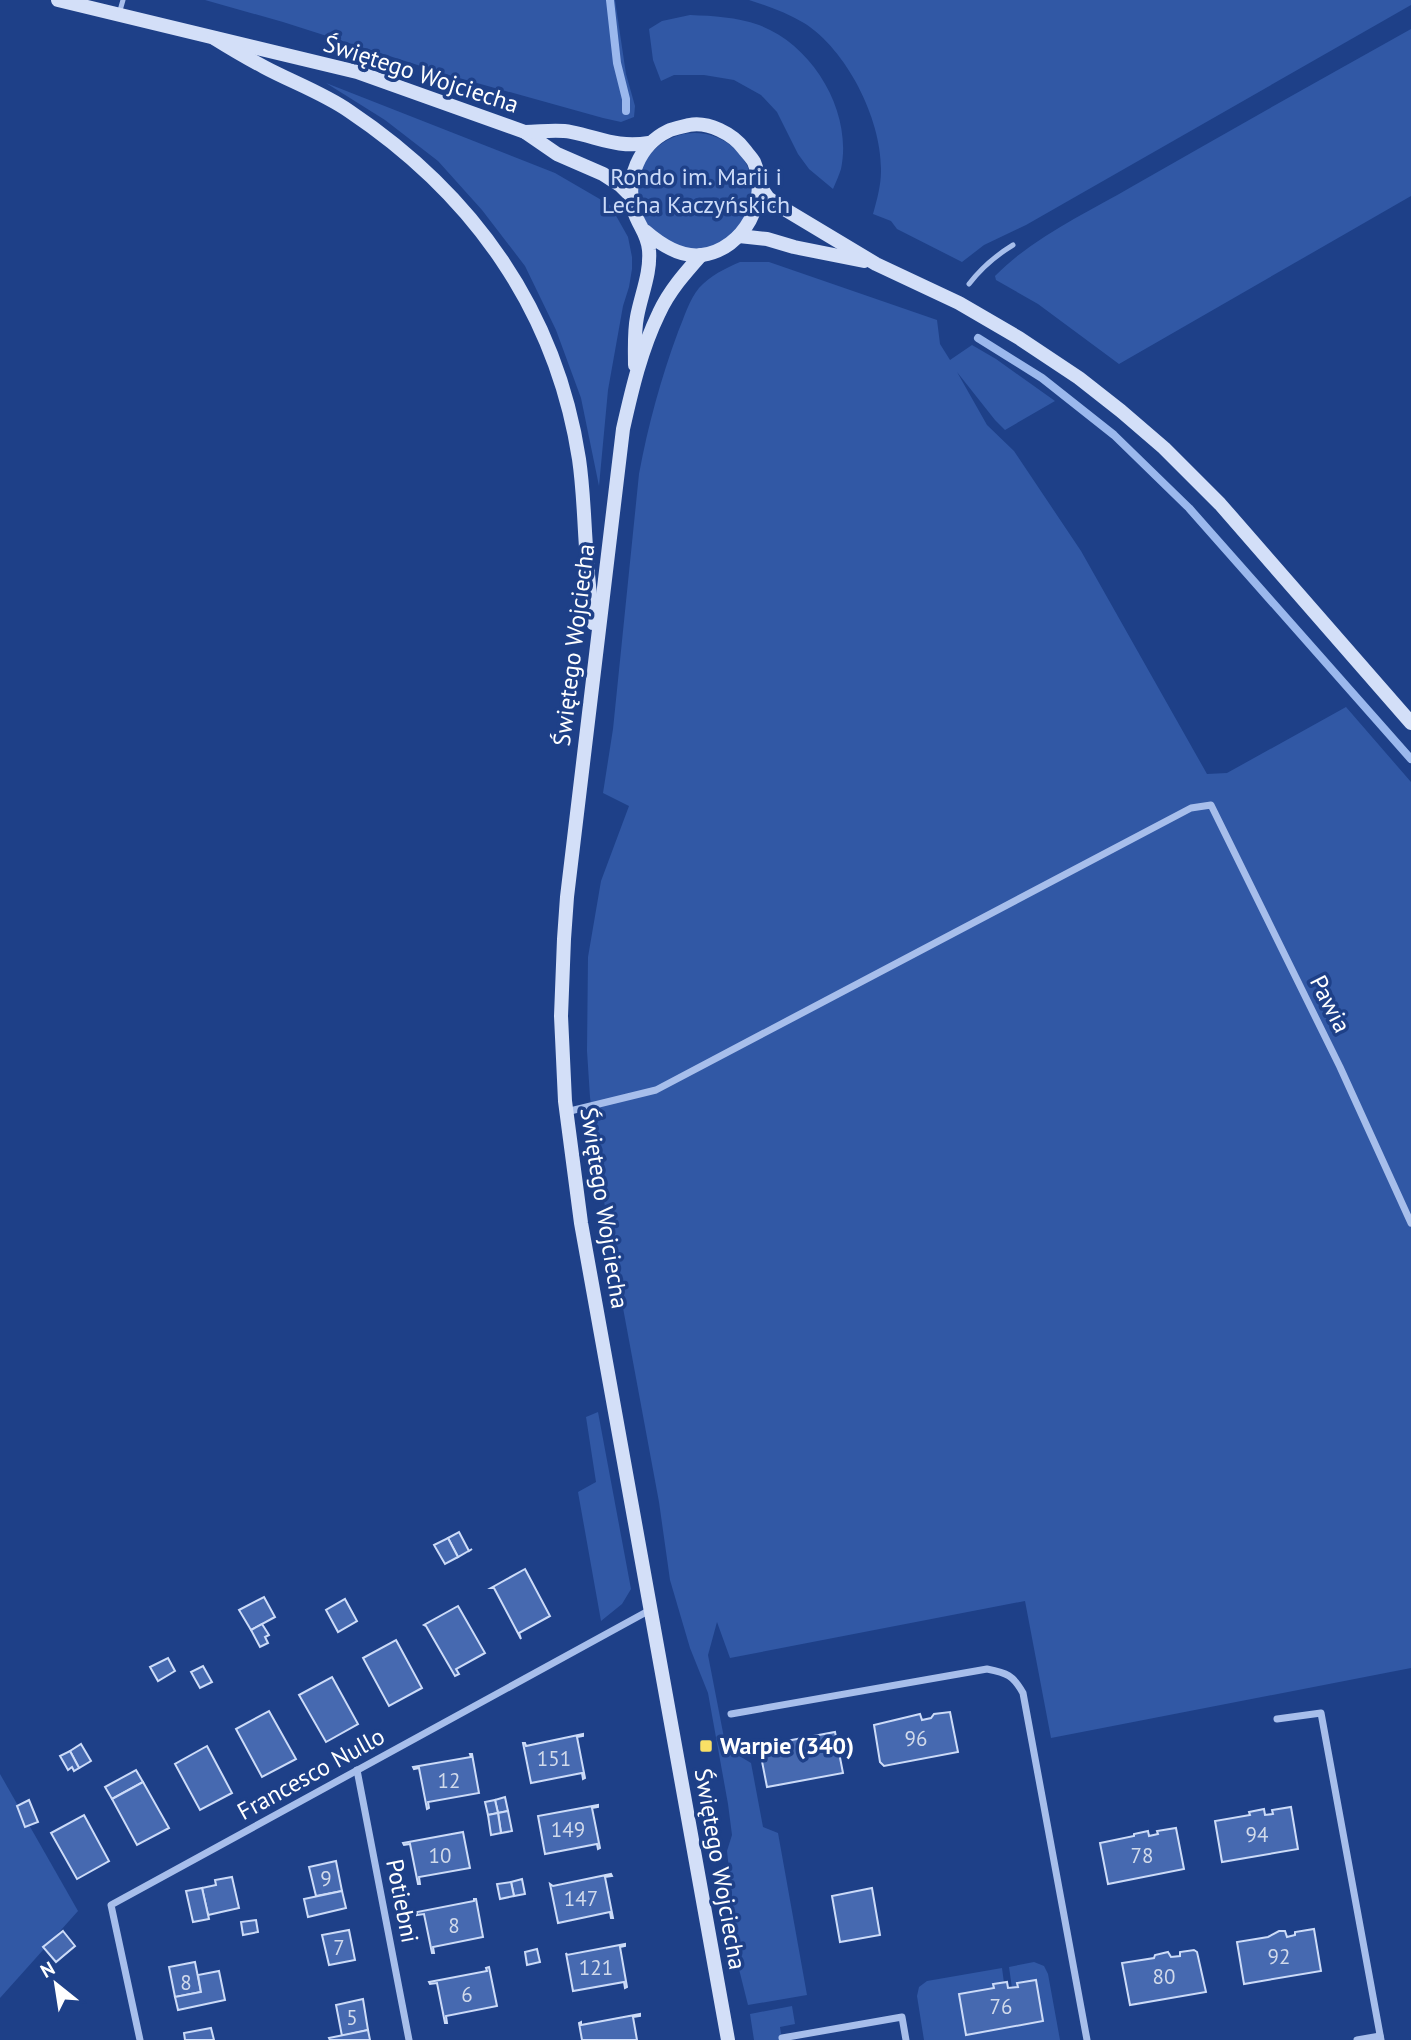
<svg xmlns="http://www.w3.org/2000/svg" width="1411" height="2040" font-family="'PT Sans',sans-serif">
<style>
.green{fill:#3158a5}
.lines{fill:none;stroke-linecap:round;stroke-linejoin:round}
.stream{stroke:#9bb8ed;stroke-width:8}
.building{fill:#4669b0;stroke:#ccdbf8;stroke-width:2}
.lane{stroke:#a7beeb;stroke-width:5}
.street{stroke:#a7beeb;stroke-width:7}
.secondary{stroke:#d3dff8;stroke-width:14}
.poi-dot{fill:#fae066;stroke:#1e4088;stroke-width:2.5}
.labels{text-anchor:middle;stroke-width:7;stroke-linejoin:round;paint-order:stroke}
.number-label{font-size:21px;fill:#d1daeb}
.street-label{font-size:24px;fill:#fff;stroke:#1e4088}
.park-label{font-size:24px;fill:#ccdbf8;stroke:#1e4088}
.poi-label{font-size:24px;font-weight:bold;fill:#fff;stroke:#1e4088;text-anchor:start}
</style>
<rect width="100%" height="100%" fill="#1e4088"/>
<g class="green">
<polygon points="205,0 615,0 626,74 635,106 634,117 621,122 603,118 452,76 283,22"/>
<path d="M749,0H1411V5L1026,225L984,245L962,262L897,229L891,221L873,214C877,200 881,185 881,171C882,120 847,50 804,23C787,13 768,6 749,0Z"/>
<path d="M690,15C714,16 736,17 759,25C813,45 853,112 841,169C839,175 836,182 833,189L809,169L798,154L777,112L761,95L734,80L704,75H674L661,81L653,60L649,29L662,21Z"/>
<path d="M1411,29V196L1119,364L1038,304L996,280L995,276C1033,237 1087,213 1133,186C1225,133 1318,81 1411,29Z"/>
<polygon points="326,83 555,173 610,205 628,237 632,257 632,269 629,287 623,306 608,390 599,486 581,398 556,330 525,266 482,210 438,161 385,120"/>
<circle cx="695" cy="191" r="58"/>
<path d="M740,262H769L937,320L940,344L950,360L972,345L996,359L1055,401L1005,430L995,420L957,372L987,425L1014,451L1081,551L1207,774L1227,773L1346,707L1411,782V1668L1051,1738L1025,1601L730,1658L717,1622L708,1655L726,1748L751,1763L763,1827L778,1833L807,1995L748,2005L739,1969L731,1888L727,1851L732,1835L728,1804L708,1693L690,1648L670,1580L659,1502L608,1227L597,1155L590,1097L587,1051L588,957L601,881L629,806L603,793L613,729L639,474C648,425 661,378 678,332C684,318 689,300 699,288C711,275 724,269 740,262Z"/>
<polygon points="598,1412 631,1589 622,1604 601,1621 578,1492 596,1482 586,1417"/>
<polygon points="0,1774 78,1911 0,1998"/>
<polygon points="1034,1962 1044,1966 1048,1974 1060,2040 924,2040 917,1996 919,1987 927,1981 1002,1968 1004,1983 994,1988 959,1994 966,2035 1043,2021 1036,1980 1017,1984 1018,1987 1012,1988 1009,1967"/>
<polygon points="792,2006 795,2024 780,2027 782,2040 754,2040 750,2014"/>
</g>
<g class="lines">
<g class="stream">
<polyline points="610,0 617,63 626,99 626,111"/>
<polyline points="978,338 1042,378 1114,435 1189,508 1411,759"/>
</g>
</g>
<g class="building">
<polygon points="459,1532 469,1551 472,1549 458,1557 448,1538"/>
<polygon points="448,1538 458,1557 445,1564 434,1545"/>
<polygon points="525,1569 550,1616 519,1633 521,1639 494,1588 491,1588"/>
<polygon points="264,1597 275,1617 251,1630 239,1610"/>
<polygon points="345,1599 357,1621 338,1632 326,1610"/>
<polygon points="458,1606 485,1653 456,1669 459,1674 455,1676 426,1626 424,1625"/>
<polygon points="262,1624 269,1635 265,1637 268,1643 260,1647 251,1630"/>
<polygon points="396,1640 422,1688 389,1706 363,1658"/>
<polygon points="168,1658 175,1671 158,1681 150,1667"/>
<polygon points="203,1666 212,1682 200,1688 191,1672"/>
<polygon points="332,1677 358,1724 326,1742 299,1695"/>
<polygon points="269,1711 296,1759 262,1777 236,1729"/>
<polygon points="950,1712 958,1752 884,1766 880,1762 874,1725 920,1714 922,1720 931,1718 934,1714"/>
<polygon points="835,1732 843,1773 767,1787 759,1746"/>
<polygon points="583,1734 583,1736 577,1737 585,1778 583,1779 582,1773 531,1783 523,1743 525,1743 526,1746"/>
<polygon points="81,1744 91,1761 79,1768 70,1751"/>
<polygon points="207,1746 232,1793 200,1810 175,1764"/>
<polygon points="70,1751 79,1768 74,1771 72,1767 68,1770 60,1756"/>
<polygon points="470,1754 472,1754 479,1793 428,1802 429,1808 427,1809 419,1768 414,1769 413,1767 471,1757"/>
<polygon points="136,1770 143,1782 112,1799 105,1787"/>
<polygon points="143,1782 169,1828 137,1845 112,1799"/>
<polygon points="505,1797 508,1811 498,1813 495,1800"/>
<polygon points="29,1800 38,1822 25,1827 17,1806"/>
<polygon points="495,1800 498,1813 488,1815 485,1802"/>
<polygon points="598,1805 598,1807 592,1808 600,1848 598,1849 597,1844 545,1854 538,1816"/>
<polygon points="1291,1807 1298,1849 1222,1862 1215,1821 1250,1815 1249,1812 1264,1809 1265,1815 1273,1814 1272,1810"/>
<polygon points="508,1811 512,1831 501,1833 498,1813"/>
<polygon points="498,1813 501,1833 491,1835 488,1815"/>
<polygon points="84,1815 109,1861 77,1879 51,1833"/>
<polygon points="1176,1828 1184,1869 1108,1884 1100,1843 1134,1836 1134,1834 1148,1831 1149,1836 1158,1834 1157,1831"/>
<polygon points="463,1832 470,1868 419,1877 420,1884 418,1884 410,1844 404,1845 403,1843"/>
<polygon points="336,1861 342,1891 316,1896 309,1867"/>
<polygon points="611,1874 612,1876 605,1877 613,1918 611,1918 610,1912 558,1923 550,1884 553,1886"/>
<polygon points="232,1877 239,1908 208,1915 202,1888 216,1885 215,1880"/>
<polygon points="522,1879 525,1894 514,1896 511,1882"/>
<polygon points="511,1882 514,1896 500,1899 497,1884"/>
<polygon points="202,1888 209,1919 193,1922 186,1891"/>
<polygon points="872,1888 880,1935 840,1942 832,1896"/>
<polygon points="342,1891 346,1908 308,1917 304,1899"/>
<polygon points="474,1899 476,1899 483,1937 433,1947 434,1953 432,1953 424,1914 417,1915 417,1912 474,1901"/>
<polygon points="256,1920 258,1932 243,1935 241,1922"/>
<polygon points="1314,1929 1321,1971 1244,1984 1237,1942 1268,1937 1279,1931 1285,1931 1287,1937 1295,1935 1295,1932"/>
<polygon points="349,1930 355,1960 329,1965 322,1935"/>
<polygon points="63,1931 75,1946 56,1962 43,1947"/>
<polygon points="625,1944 625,1946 620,1947 627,1987 625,1988 624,1982 573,1991 566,1953 567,1955"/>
<polygon points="537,1949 540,1962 527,1965 525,1952"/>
<polygon points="1194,1950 1197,1952 1206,1992 1130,2005 1122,1963 1154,1958 1155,1955 1168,1952 1171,1957 1180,1956 1180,1952"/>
<polygon points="195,1962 201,1992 175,1997 169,1967"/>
<polygon points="489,1967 497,2006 446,2016 447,2023 445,2023 437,1983 430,1984 429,1982 487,1971 486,1968"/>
<polygon points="219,1971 225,2000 178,2010 175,1997 201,1992 198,1975"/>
<polygon points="1036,1980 1043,2021 966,2035 959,1994 994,1988 993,1984 1007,1982 1008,1988 1018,1987 1017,1983"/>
<polygon points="363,1999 368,2030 342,2036 336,2005"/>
<polygon points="640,2014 640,2016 633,2017 637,2040 582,2040 579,2023 581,2022 581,2025"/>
<polygon points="211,2028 214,2040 185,2040 184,2033"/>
<polygon points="368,2030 370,2040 330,2040 329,2038"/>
</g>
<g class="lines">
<g class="lane">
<polyline points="119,14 123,0"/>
<path d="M969,284C982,267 995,256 1013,245"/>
</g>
<g class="street">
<polyline points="566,1112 656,1090 1191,808 1211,805 1340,1067 1411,1223"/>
<path d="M731,1714L987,1669C1007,1673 1013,1675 1023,1693L1087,2040"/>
<polyline points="1277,1719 1321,1713 1381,2040"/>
<polyline points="357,1770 409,2040"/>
<polyline points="782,2038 902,2017 906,2040"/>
<polyline points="140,2040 111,1905 650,1610"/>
<polyline points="1357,2040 1380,2036"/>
</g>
<g class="secondary">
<polyline points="58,0 357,72 525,132 557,154 603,174 620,185 630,195"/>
<path d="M214,38C230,48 247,58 264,67C292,82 323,93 349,111C473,194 556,310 579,459C584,493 584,526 587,560C588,581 591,602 593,623"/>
<path d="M525,132C540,132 557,129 571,132C601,138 617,148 649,143"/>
<polyline points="759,185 768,198 781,207 876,264 959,303 1019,338 1079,378 1121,411 1164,448 1220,504 1411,723"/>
<polyline points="739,236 767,239 794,247 864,261"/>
<path d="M701,255C685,273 669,291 659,313C641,350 632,389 623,429L567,897L564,939L561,1016L565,1101L581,1223L728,2040"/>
<path d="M635,365C635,349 634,332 637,317C641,295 651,273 649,250C648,234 638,225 634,211C625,179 639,145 668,131C674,128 682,127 689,125C708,121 733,134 744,149C747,153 752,158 754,162C770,200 744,249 702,255C680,258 660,244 645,231"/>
</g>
</g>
<rect class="poi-dot" x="699" y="1739" width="14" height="14" rx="3.5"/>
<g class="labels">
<g class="number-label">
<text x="916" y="1746">96</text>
<text x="554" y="1766">151</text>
<text x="449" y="1788">12</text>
<text x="568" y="1837">149</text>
<text x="1257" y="1842">94</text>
<text x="440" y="1863">10</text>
<text x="1142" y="1863">78</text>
<text x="326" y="1886">9</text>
<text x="581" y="1906">147</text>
<text x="454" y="1933">8</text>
<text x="339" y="1955">7</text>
<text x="1279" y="1964">92</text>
<text x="596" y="1975">121</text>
<text x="1164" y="1984">80</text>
<text x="186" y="1990">8</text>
<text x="467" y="2002">6</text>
<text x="1001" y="2014">76</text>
<text x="352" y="2025">5</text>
</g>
<g class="street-label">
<text transform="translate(421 74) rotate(18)" y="8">Świętego Wojciecha</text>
<text transform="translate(574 645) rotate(-83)" y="8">Świętego Wojciecha</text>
<text transform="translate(1330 1004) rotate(63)" y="8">Pawia</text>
<text transform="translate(604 1208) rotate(81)" y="8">Świętego Wojciecha</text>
<text transform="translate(311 1774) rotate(-29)" y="8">Francesco Nullo</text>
<text transform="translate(720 1869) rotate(80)" y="8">Świętego Wojciecha</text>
<text transform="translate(402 1901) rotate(79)" y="8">Potiebni</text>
</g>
<g class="park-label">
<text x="696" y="185">Rondo im. Marii i<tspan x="696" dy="28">Lecha Kaczyńskich</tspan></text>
</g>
<g class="poi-label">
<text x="720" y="1754">Warpie (340)</text>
</g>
</g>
<g transform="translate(56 1984) rotate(330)" stroke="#1e4088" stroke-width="5" paint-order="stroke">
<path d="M0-5L12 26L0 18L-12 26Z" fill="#ffffff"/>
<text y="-10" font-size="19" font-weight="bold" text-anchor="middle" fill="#ffffff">N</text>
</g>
</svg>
